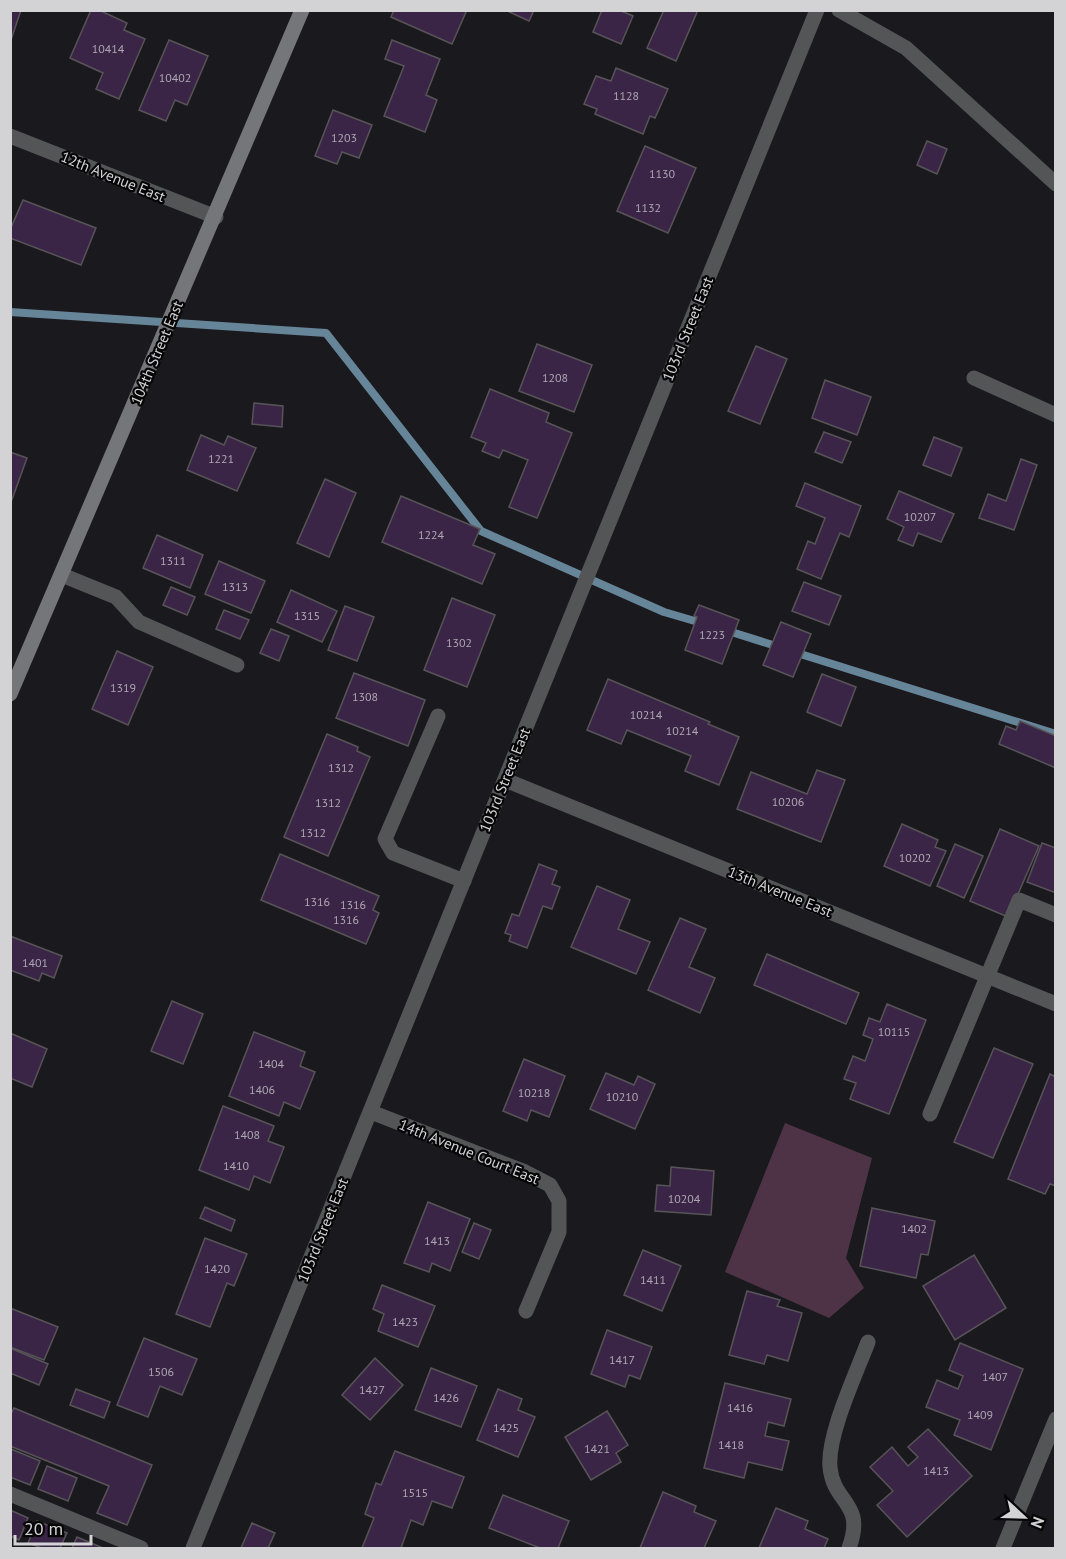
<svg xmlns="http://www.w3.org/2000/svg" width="1066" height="1559" font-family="'PT Sans',sans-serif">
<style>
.green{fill:#4e3347}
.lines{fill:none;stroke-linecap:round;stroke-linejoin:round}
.stream{stroke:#678599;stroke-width:8}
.building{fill:#3b2547;stroke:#575458;stroke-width:1.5}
.lane{stroke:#545557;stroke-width:15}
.street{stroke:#545557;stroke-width:15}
.secondary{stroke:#757679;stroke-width:15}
.labels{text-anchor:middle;stroke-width:4.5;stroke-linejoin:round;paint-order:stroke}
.number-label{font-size:12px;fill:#ada8b2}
.street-label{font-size:15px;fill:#d3d3d5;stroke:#060607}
</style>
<rect width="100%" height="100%" fill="#1a1a1e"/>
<polygon class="green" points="785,1123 872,1158 846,1258 864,1288 829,1318 725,1272"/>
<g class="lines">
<g class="stream">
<polyline points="10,312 326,333 481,531 664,612 705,624"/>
<polyline points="725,630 779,647"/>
<polyline points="794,652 1056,734"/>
</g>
</g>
<g class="building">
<polygon points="10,10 21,10 11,40 10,40"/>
<polygon points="91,10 99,10 127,23 124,30 145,39 119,99 96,89 103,73 70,58"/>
<polygon points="394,10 463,10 466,12 452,44 391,17"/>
<polygon points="505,10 534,10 529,21"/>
<polygon points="602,10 619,10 633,16 621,44 593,32"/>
<polygon points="664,10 698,10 676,61 647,48"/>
<polygon points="169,40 208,56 187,105 175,100 166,121 139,110"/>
<polygon points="392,40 440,59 426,95 437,100 425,132 384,116 404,66 385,59"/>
<polygon points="616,68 668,89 655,118 650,116 643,134 595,114 597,109 584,104 596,76 611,81"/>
<polygon points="333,110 372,125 359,158 342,152 337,164 315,156"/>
<polygon points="927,141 947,149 937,174 917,165"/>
<polygon points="645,146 696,168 668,233 617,211"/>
<polygon points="23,200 96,228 81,265 10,238 10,230"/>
<polygon points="537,344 592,365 574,412 519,391"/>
<polygon points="756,346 787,359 760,424 728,411"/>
<polygon points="825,380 871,397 857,435 812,418"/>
<polygon points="490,389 549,413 546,422 572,433 537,518 509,507 528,460 503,450 499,458 482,451 486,443 471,437"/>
<polygon points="254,403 283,406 282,427 252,424"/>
<polygon points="824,432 851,442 842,463 815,452"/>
<polygon points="201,435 224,445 228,436 256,448 237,491 187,470"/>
<polygon points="934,437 962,448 951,476 923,465"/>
<polygon points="10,452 27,458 10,505"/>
<polygon points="1021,459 1037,465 1014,530 979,518 988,494 1006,501"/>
<polygon points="325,479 356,493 329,557 297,543"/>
<polygon points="805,483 861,506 849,537 840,533 821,579 797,569 808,541 815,544 825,518 796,506"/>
<polygon points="899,491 954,514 941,542 918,533 913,546 898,540 904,527 887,519"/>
<polygon points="401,496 480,529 473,545 495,554 482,584 382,542"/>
<polygon points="157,535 203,555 190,588 143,568"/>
<polygon points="219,561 265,581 251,613 205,594"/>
<polygon points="804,582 841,596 829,625 792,611"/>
<polygon points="171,587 195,597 187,615 163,605"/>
<polygon points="291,590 337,611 322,642 277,622"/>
<polygon points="452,598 495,615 467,687 424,670"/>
<polygon points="699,605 739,620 722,664 685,650 697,617 694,616"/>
<polygon points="345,606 374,617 357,661 328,650"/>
<polygon points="224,610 249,620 240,639 216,629"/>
<polygon points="781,622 811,634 793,677 763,665"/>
<polygon points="271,629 289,636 279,661 260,653"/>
<polygon points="117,651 153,667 128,725 92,709"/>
<polygon points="354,673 425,700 408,746 336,718"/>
<polygon points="822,674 856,687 841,726 807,712"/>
<polygon points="608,679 710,722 708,724 739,737 719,785 685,771 691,756 627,730 621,744 587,730"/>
<polygon points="1020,721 1056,736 1056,768 999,744 1006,726 1016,730"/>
<polygon points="327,734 358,747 357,751 370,757 328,856 284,837"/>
<polygon points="817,770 845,780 821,842 737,809 751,772 807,794"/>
<polygon points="902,824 938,840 935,847 946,851 930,886 884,866"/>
<polygon points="1000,829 1039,846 1008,917 970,901"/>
<polygon points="1042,843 1056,848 1056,893 1027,882"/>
<polygon points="955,844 983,856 964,898 937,886"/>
<polygon points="280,854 379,896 373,910 379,913 366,944 261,900"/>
<polygon points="539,864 557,871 552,884 560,887 552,909 543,906 527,948 509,941 511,935 505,933 512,914 519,916"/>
<polygon points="597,886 630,900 618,929 650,942 636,974 571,947"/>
<polygon points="680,918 706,929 689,967 715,978 700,1013 648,990"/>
<polygon points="10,936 62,956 54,978 42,973 39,981 10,970"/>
<polygon points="767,954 859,993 846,1024 754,985"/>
<polygon points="172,1001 203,1014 183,1064 151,1051"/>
<polygon points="887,1004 926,1020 889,1114 850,1099 856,1083 844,1079 853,1056 865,1061 873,1039 863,1035 869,1018 880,1022"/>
<polygon points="254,1032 305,1052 300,1066 315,1072 300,1109 284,1102 279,1116 229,1096"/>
<polygon points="10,1033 47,1049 32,1087 10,1078"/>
<polygon points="994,1048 1033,1064 993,1158 954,1142"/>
<polygon points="524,1059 565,1076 549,1117 531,1110 527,1121 503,1111"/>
<polygon points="606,1073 634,1085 638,1076 655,1084 635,1129 590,1109"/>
<polygon points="1050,1074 1056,1077 1056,1186 1050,1184 1045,1194 1008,1179"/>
<polygon points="223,1106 274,1126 268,1141 284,1147 270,1183 254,1176 249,1190 199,1170"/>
<polygon points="671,1167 714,1171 711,1215 655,1211 657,1185 670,1186"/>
<polygon points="428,1202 470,1219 450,1271 432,1263 429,1272 404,1263"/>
<polygon points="205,1207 235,1220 231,1231 200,1218"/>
<polygon points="872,1208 935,1221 928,1255 921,1254 916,1278 860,1266"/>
<polygon points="474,1223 491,1230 479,1259 462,1252"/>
<polygon points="205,1238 247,1254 234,1286 227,1283 210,1327 176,1314"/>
<polygon points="643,1250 681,1266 662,1311 624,1295"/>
<polygon points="974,1255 1006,1308 955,1340 923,1286"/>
<polygon points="382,1285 435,1306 418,1347 378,1331 384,1314 373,1309"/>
<polygon points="747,1291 780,1300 777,1306 802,1313 788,1361 767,1355 764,1364 729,1355"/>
<polygon points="10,1308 58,1327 44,1360 10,1347"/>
<polygon points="607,1330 652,1347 640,1379 629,1375 625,1387 591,1374"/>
<polygon points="144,1338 197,1359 182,1395 160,1386 148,1417 117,1405"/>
<polygon points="960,1343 1023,1369 991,1450 954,1435 960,1420 926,1407 937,1380 958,1389 963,1376 949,1370"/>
<polygon points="10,1348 48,1364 39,1385 10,1373"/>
<polygon points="375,1358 403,1385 370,1420 342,1395"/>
<polygon points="431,1368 477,1386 461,1427 415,1410"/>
<polygon points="725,1383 791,1399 784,1426 768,1422 765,1436 789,1441 782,1470 748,1462 744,1478 704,1468"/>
<polygon points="76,1389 110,1402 104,1418 70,1405"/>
<polygon points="498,1389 522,1399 518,1410 535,1417 518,1457 477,1440"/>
<polygon points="14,1408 152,1465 127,1525 97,1513 109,1486 10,1446 10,1416"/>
<polygon points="607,1411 628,1445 616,1453 621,1462 591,1480 565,1437"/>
<polygon points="928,1429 972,1476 907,1537 877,1505 893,1491 870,1467 892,1447 908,1466 918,1457 908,1447"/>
<polygon points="11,1449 40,1461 30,1485 10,1477"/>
<polygon points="395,1451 464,1477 452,1508 432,1501 423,1525 411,1520 401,1548 362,1548 374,1518 365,1514 376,1483 381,1485"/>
<polygon points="47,1466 77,1478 68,1501 38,1489"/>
<polygon points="663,1492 696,1506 694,1512 716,1521 704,1548 640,1548"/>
<polygon points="503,1495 569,1521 558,1548 540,1548 489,1528"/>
<polygon points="776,1508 808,1521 805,1529 828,1539 824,1548 759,1548"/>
<polygon points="10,1510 28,1518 19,1540 10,1536"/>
<polygon points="37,1521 67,1533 60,1548 42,1548 28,1543"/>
<polygon points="252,1523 275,1533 268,1548 241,1548"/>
<polygon points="77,1537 103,1548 72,1548"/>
</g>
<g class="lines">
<g class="lane">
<polyline points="839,10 906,48 1056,184"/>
<polyline points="62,575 116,597 139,622 237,665"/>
<polyline points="438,716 385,839 393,853 464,881"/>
<polyline points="930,1114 1019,900 1056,915"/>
</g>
<g class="street">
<polyline points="10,136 216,217"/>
<polyline points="974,378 1056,415"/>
<polyline points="505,780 1056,1004"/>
<polyline points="371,1112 523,1171 550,1185 559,1201 559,1232 526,1311"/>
<polyline points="10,1494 141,1548"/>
<polyline points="193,1548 817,10"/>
<path d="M849,1548C866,1502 833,1504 830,1467C827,1435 856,1374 868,1342"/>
<polyline points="1003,1548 1056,1419"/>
</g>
<polyline class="secondary" points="10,694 302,10"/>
</g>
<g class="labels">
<g class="number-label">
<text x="108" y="53">10414</text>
<text x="175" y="82">10402</text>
<text x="626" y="100">1128</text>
<text x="344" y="142">1203</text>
<text x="662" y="178">1130</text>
<text x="648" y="212">1132</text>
<text x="555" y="382">1208</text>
<text x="221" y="463">1221</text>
<text x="920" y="521">10207</text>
<text x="431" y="539">1224</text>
<text x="173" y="565">1311</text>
<text x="235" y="591">1313</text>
<text x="307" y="620">1315</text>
<text x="712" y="639">1223</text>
<text x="459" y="647">1302</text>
<text x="123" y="692">1319</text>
<text x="365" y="701">1308</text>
<text x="646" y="719">10214</text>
<text x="682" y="735">10214</text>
<text x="341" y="772">1312</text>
<text x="788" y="806">10206</text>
<text x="328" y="807">1312</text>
<text x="313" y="837">1312</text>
<text x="915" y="862">10202</text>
<text x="317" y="906">1316</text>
<text x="353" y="909">1316</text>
<text x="346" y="924">1316</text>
<text x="35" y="967">1401</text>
<text x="894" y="1036">10115</text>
<text x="271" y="1068">1404</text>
<text x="262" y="1094">1406</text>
<text x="534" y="1097">10218</text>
<text x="622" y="1101">10210</text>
<text x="247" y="1139">1408</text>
<text x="236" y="1170">1410</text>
<text x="684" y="1203">10204</text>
<text x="914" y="1233">1402</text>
<text x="437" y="1245">1413</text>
<text x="217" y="1273">1420</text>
<text x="653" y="1284">1411</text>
<text x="405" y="1326">1423</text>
<text x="622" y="1364">1417</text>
<text x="161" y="1376">1506</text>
<text x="995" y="1381">1407</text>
<text x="372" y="1394">1427</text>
<text x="446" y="1402">1426</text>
<text x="740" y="1412">1416</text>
<text x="980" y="1419">1409</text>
<text x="506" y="1432">1425</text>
<text x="731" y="1449">1418</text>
<text x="597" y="1453">1421</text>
<text x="936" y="1475">1413</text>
<text x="415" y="1497">1515</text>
</g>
<g class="street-label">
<text transform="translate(113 177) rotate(22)" y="5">12th Avenue East</text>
<text transform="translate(688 329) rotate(-68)" y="5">103rd Street East</text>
<text transform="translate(157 353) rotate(-67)" y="5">104th Street East</text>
<text transform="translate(505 780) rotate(-68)" y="5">103rd Street East</text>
<text transform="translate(780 892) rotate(22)" y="5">13th Avenue East</text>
<text transform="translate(469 1152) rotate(22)" y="5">14th Avenue Court East</text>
<text transform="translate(323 1230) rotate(-68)" y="5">103rd Street East</text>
</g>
</g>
<rect width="1066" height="1559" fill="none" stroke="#d3d3d5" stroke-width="24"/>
<g transform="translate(1024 1517) rotate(112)" stroke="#060607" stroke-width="4.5" paint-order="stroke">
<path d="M0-4.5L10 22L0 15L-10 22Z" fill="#d3d3d5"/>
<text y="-9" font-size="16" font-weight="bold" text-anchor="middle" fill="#d3d3d5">N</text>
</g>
<path d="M15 1535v9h76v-9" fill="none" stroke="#d3d3d5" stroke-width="3"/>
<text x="24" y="1535" font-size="18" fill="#d3d3d5" stroke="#060607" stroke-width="4.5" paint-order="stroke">20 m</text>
</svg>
